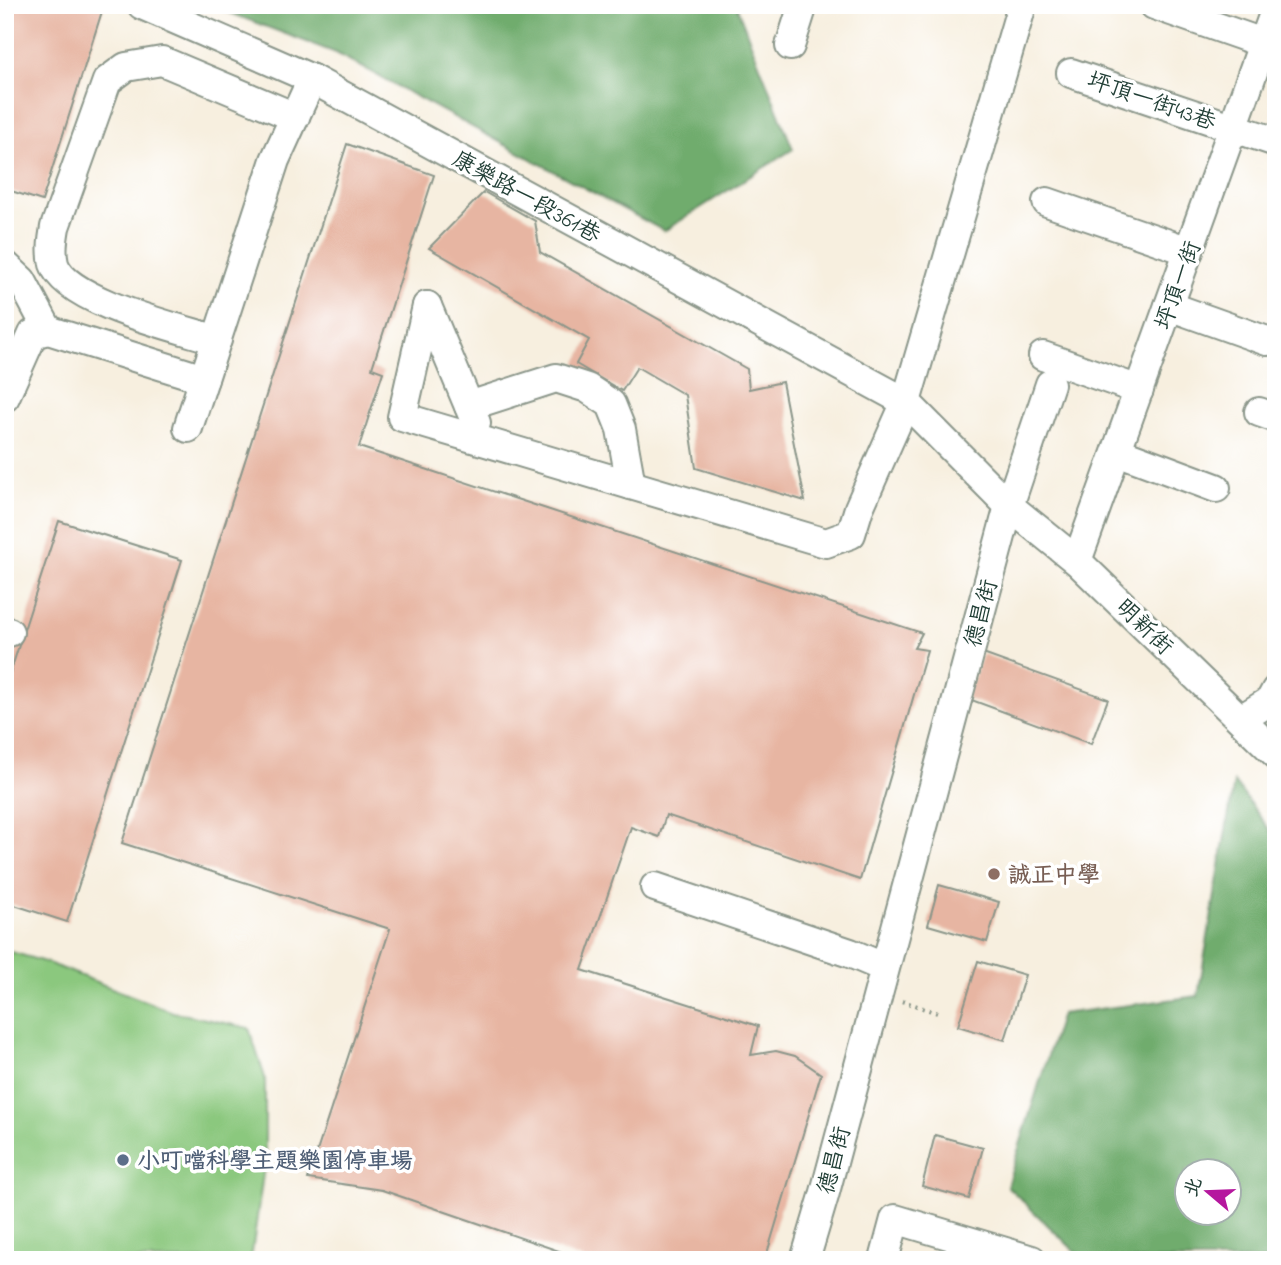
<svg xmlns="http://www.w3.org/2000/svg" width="1281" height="1265" font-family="'Indie Flower','LXGW WenKai TC',sans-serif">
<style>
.green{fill:#8bc87e;stroke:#558259;stroke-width:2}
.forest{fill:#70ac6d;stroke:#487450;stroke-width:2;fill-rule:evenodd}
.building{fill:#e7b5a2}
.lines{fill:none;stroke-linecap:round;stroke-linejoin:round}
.minor-casing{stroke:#8b968a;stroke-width:32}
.path{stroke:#8b968a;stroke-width:4.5;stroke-dasharray:2 5;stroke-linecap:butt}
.minor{stroke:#fff;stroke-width:28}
.education-dot{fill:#8d6e63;stroke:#fff;stroke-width:2.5}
.service-dot{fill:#5c6f8a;stroke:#fff;stroke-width:2.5}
.labels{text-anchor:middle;stroke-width:7;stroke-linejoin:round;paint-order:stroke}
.street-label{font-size:23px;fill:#1f3d34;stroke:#fff}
.education-label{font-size:23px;font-weight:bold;fill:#785e54;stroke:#fff;text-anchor:start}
.service-label{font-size:23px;font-weight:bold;fill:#4e5e75;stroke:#fff;text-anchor:start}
</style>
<rect width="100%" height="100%" fill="#fff"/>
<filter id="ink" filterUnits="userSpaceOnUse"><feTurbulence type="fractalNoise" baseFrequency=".0143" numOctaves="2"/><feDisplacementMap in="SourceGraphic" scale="14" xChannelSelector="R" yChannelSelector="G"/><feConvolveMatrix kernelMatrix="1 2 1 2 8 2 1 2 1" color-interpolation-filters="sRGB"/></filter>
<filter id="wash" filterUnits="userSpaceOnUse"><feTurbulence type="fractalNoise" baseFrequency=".00686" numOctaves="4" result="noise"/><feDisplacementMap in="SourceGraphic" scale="28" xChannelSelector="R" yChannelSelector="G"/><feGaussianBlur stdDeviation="1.57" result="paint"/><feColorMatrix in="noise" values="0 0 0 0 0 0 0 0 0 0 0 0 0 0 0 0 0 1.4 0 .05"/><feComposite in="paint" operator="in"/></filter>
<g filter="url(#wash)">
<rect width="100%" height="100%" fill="#f7efdf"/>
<polygon class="green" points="5,950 48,963 173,1012 249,1028 265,1078 265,1160 251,1260 5,1260"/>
<g class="forest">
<polygon points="209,5 736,5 793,149 664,231 336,53"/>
<path d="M1234,782L1276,838V1260H1084L1007,1186L1061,1014L1198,996ZM1186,1170H1228V1212H1186Z"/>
</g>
<g id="blocks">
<g class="building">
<polygon points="5,5 104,5 42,201 5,189"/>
<polygon points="347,144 434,175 372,368 383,372 359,447 922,633 914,648 927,650 860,880 666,815 659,837 631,827 582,970 758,1026 751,1055 776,1051 795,1056 821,1074 765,1260 585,1260 382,1190 308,1179 390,929 122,843"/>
<polygon points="484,192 535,221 540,252 747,369 749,389 782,382 805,501 696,468 685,395 637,367 622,391 576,364 589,340 429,248"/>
<polygon points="59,521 182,560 67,922 5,902 5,689"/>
<polygon points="983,654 1108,699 1091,744 966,698"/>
<polygon points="939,885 999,902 987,942 928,925"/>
<polygon points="978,961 1025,975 1005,1040 958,1026"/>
<polygon points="935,1135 983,1148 969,1199 922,1186"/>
</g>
</g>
</g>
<g filter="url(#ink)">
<use href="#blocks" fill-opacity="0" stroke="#8b968a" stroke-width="2"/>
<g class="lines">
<g class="minor-casing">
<g id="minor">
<polyline points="142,5 312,79 906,402 859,508 851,534 826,543 402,417 427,306"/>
<polyline points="1022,5 906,402 1009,506 1077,561 1276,754"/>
<polyline points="1154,5 1263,43"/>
<polyline points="790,46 803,5"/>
<polyline points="1071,73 1276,142"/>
<polyline points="1047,202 1189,251"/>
<polyline points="5,265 22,281 48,330"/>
<polyline points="427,306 476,423"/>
<polyline points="1169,306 1267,341"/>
<path d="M217,340C180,328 66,302 54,264C51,251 53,239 55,227L107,81L126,67L162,61L295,117"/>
<polyline points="1043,356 1139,390"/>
<polyline points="5,397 33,334 48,330 204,379"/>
<polyline points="469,406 556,378 587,388 611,404 621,429 631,485"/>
<polyline points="1259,412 1276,418"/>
<polyline points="188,428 275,160 312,79"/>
<polyline points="1117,451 1216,488"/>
<polyline points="1077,561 1276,8"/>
<polyline points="5,631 9,632"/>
<polyline points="1241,719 1270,701 1276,690"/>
<polyline points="655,887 850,953 883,967"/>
<polyline points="805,1260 824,1196 1009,506 1050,384"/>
<polyline points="884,1260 895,1219 1032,1260"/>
</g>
</g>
<polyline class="path" points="902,1001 938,1013"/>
<use href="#minor" class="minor"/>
</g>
</g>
<circle class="education-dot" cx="994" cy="874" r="7"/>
<circle class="service-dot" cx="123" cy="1160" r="7"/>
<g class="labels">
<g class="street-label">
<text transform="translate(1152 100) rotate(19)" y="8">坪頂一街43巷</text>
<text transform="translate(527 196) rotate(29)" y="8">康樂路一段361巷</text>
<text transform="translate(1177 285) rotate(-70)" y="8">坪頂一街</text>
<text transform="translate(980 613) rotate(-75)" y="8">德昌街</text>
<text transform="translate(1145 626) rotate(44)" y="8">明新街</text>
<text transform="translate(833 1160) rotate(-75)" y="8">德昌街</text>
</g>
<g class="education-label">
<text x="1008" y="882">誠正中學</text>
</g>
<g class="service-label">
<text x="137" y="1168">小叮噹科學主題樂園停車場</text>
</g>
</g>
<rect width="1281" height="1265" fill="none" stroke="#fff" stroke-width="28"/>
<g transform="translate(1208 1192) rotate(289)"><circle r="33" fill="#ffffff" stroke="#a5b1ae" stroke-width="2"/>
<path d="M0-5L12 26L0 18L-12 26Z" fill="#b5179e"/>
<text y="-10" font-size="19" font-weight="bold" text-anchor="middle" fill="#1f3d34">北</text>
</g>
</svg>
